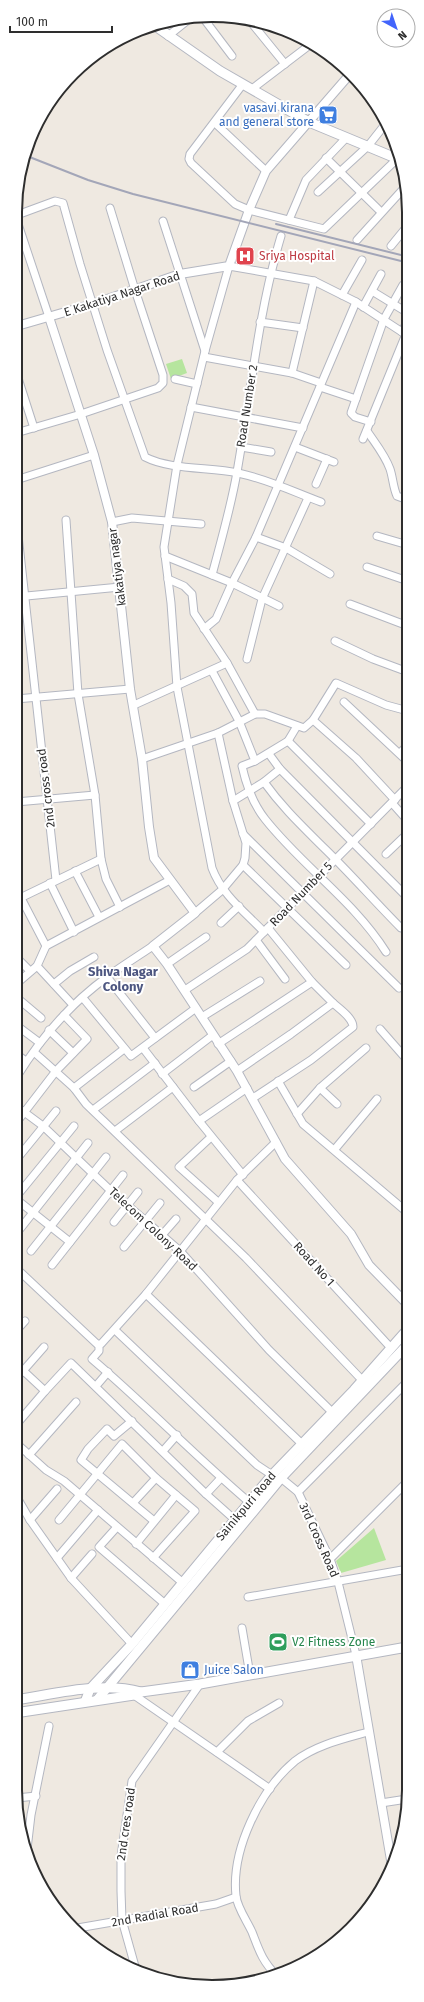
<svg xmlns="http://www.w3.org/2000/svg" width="424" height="2002" font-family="'Fira Sans',sans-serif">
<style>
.green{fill:#b6e59e}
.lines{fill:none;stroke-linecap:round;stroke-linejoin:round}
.minor-casing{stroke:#b4b7c1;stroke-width:9}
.tertiary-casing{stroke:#b4b7c1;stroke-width:10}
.secondary-casing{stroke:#b4b7c1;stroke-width:11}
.minor{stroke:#fff;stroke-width:7}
.tertiary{stroke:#fff;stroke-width:8}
.secondary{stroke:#fff;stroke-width:9}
.rail{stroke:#a3a6b8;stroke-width:2}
.labels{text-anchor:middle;stroke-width:4;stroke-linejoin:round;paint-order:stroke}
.shop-label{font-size:12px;fill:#366cbe;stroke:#fff;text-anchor:end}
.health-label{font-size:12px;fill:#be3a42;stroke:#fff;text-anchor:start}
.street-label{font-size:12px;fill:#2e2e2e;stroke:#fff}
.leisure-label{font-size:12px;fill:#27864d;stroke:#fff;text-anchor:start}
.neighbourhood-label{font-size:13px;font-weight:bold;fill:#4d5680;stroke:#fff}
.rim{fill:none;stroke:#2e2e2e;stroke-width:2}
</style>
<rect width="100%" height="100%" fill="#efe9e1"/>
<g class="green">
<polygon points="182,359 187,373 171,379 166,364"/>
<polygon points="374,1528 386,1560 341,1573 336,1561"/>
</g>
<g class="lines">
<g class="minor-casing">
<g id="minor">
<polyline points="204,19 232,56"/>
<polyline points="250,21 285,64"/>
<polyline points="168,36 188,20"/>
<polyline points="243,84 190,154 189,159 191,163 235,204 249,210 324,229 398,158"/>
<polyline points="252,89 311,44"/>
<polyline points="215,123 266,171"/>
<polyline points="326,158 381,212"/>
<polyline points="318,192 368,146 387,122"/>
<path d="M17,215L55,201L63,203L80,264L107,350L145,457C170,470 210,467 238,473C267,479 294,492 321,502"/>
<polyline points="289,220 306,180 346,138"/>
<polyline points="17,221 49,317"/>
<polyline points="163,221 205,351"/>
<polyline points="357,240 405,187"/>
<polyline points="391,246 409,224"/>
<polyline points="372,291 408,313"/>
<polyline points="342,295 362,260"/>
<polyline points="363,307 381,274"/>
<polyline points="260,322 303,328"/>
<polyline points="204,357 292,373 321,383"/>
<polyline points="16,372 34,428"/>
<polyline points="292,373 314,281"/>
<polyline points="175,379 197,384"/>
<polyline points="320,387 356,399"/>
<polyline points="191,407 303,428"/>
<polyline points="371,422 355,417 351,413 384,319 403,285"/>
<path d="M367,431C375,443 385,455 390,469C393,478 393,487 397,496L408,500"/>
<polyline points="16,433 81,414 158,388 163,383 163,375 135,290 110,208"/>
<polyline points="363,439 406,334 402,332"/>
<polyline points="241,447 271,452"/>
<polyline points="295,447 334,462"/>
<polyline points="16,480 94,455"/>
<polyline points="316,484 327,459"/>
<polyline points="16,517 56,880"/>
<polyline points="66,520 78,694 95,795 101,859 106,879 120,907"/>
<polyline points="112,522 132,518 201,524"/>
<polyline points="377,536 408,545"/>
<polyline points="256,537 286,548 330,574"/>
<polyline points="165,556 232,583 279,606"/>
<polyline points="367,567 408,581"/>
<path d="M212,575C221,541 231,507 237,472C251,393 258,313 281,236"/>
<polyline points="168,579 184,586 192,594 194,613 227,663 255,714"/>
<polyline points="16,597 120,587"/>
<polyline points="350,604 408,626"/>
<polyline points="204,629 216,619 232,583 256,537 356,302"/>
<polyline points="335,641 373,659 408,672"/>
<polyline points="247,659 262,599 308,498"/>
<path d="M212,671L239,721L255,761L242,766C246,784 253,804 265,819C302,866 354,901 386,952"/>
<polyline points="16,699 130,689"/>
<polyline points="344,702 408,762"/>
<polyline points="134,705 227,663"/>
<polyline points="313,720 356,758 395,800"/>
<polyline points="288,741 371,824"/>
<polyline points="400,753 408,745"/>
<polyline points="269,754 280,769 405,895 408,896"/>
<polyline points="142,759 218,733 255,714 265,714 304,728 313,720 336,683 386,705 408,711"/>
<polyline points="255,761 288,741 297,726"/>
<path d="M264,782C282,807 301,825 323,847C350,873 375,902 401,928L408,930"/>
<polyline points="233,801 264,782 280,769"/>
<polyline points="16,802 95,795"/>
<polyline points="392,803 408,821"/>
<polyline points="243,834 399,988"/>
<polyline points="386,854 408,833"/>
<polyline points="243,865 346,965"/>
<polyline points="75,871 99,917"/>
<polyline points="50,883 74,932"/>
<polyline points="21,898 46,946"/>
<polyline points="16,900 101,859"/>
<polyline points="195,913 222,890 243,865 245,858 246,843 233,801 218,733"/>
<polyline points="221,923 239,906"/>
<path d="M264,932C245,912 222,895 212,868L177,687L171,603L164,547L177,465L205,351L229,266L314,281L356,302L402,332L408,320"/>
<polyline points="256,940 285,979"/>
<polyline points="16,957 30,971"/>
<polyline points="167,964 206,937"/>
<polyline points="37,966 73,1005"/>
<polyline points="107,977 155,1038"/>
<polyline points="16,984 37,966 46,946 170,880"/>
<polyline points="54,984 70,971 94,957"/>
<polyline points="185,990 247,949 408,786"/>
<polyline points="16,997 41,1018"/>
<polyline points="83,998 131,1056 196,1008"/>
<polyline points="202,1017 260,981"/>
<polyline points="16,1025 40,1043"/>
<polyline points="380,1029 408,1061"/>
<polyline points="49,1030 73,1053"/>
<polyline points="218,1044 312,982"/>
<polyline points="143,1048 199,1121 243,1175"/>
<polyline points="34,1052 74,1088 86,1104 246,1258 362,1380"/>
<polyline points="16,1054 26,1061"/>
<polyline points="237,1071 291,1034 333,1003 312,982 268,928"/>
<polyline points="162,1074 213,1035"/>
<path d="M16,1078C40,1039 70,1004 107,977C122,966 138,956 153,946"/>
<polyline points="278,1081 303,1124 408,1213"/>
<polyline points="194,1087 231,1061"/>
<polyline points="74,1088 124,1049"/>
<polyline points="320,1088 337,1104"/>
<path d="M253,1098L311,1060L353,1027C353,1018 340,1009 333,1003"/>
<polyline points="16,1106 43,1126 110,1190 181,1252 269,1350 332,1412"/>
<polyline points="93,1110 155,1063"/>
<polyline points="297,1114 320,1088 366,1048"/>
<polyline points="199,1121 247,1088"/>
<polyline points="16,1123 56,1071 87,1039 64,1015"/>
<polyline points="115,1131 173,1087"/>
<polyline points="211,1137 179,1167 218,1202"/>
<polyline points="335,1149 377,1099"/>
<polyline points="16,1160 56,1111"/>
<polyline points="237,1180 391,1348"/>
<polyline points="16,1197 74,1126"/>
<polyline points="16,1199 70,1242"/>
<polyline points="114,1222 138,1192"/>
<polyline points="16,1234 88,1143"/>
<polyline points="162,1235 176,1219"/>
<polyline points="124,1247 160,1203"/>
<polyline points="31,1251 106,1157"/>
<polyline points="52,1265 123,1175"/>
<polyline points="16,1268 97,1344 101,1344 146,1294 237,1180 276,1142"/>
<polyline points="146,1294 302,1444"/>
<polyline points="115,1330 257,1465 272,1475"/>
<polyline points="15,1332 25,1321"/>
<path d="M99,1345V1351L92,1359C146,1405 195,1456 249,1502"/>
<polyline points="15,1363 45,1391"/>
<polyline points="15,1380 44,1347"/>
<polyline points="96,1386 108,1372"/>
<polyline points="132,1421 114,1436 107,1429 88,1449 81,1460 154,1521"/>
<polyline points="15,1426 45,1391 71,1363 206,1494 234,1519"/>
<polyline points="15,1442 46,1470 64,1481 183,1583"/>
<polyline points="163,1451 177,1435"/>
<polyline points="29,1455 76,1402"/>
<polyline points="281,1478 298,1492 330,1559 338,1582 356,1655"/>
<polyline points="298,1492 408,1381"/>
<polyline points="15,1494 30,1520 71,1578 132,1644"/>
<polyline points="206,1494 221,1478"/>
<polyline points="133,1503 156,1478"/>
<polyline points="30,1520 57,1489"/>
<polyline points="59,1520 122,1444 156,1478 195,1511 153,1558"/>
<polyline points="117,1527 99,1547 165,1604"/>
<polyline points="136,1544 176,1495"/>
<polyline points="57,1558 98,1510"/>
<polyline points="330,1559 408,1481"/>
<polyline points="71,1578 92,1554"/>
<polyline points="248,1597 408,1569"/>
<polyline points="242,1628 250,1675"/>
<polyline points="133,1692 134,1695 270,1789"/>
<polyline points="217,1752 248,1721 279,1703"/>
<polyline points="17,1798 36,1796"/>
<polyline points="381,1803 407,1799"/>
<polyline points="27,1849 31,1815 49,1726"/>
<polyline points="72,1929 216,1904 236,1897"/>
<polyline points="136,1970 122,1920 121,1891 121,1856 132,1781 200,1684"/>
<path d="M277,1976C262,1961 259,1950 252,1932C247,1921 237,1907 236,1896C231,1850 260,1790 295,1761C316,1745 343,1739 368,1732"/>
</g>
</g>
<g class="tertiary-casing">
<g id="tertiary">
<polyline points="49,317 94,455 112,522 130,689 142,759 149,827 154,858 195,913 153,946 167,964 237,1071 285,1159 351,1234 369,1265 408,1305"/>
<polyline points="17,326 93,304 180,274 229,266 249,210 266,171 351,73"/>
<polyline points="356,1655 392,1866"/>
</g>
</g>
<g class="secondary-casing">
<g id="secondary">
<polyline points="154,25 220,71 309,122 398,159"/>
<path d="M15,1700C56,1694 101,1681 141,1692"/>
<polyline points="97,1700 281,1478 408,1344"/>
<polyline points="85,1702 90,1689 132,1644 272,1475 354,1390 408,1329"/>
<polyline points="15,1713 134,1695 141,1692 200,1684 407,1647"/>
</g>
</g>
<use href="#minor" class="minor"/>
<use href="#tertiary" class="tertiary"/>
<use href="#secondary" class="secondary"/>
<g class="rail">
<polyline points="27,156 88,180 133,194 409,263"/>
<polyline points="276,224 409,257"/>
</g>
</g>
<defs>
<g id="supermarket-square" transform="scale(1)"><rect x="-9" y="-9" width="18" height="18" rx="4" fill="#3f7fe0" stroke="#fff"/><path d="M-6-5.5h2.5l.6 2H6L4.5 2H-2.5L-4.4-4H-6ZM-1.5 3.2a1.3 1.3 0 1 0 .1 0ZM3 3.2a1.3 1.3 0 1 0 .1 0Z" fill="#fff"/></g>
<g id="hospital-square" transform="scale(1)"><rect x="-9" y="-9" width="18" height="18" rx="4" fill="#e0444e" stroke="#fff"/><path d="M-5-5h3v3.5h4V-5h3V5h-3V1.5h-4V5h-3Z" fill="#fff"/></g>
<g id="stadium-square" transform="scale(1)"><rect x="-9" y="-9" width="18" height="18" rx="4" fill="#2e9e5b" stroke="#fff"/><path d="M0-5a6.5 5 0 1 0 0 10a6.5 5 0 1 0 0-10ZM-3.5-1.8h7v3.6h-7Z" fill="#fff"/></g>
<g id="shop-square" transform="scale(1)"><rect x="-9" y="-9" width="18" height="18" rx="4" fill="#3f7fe0" stroke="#fff"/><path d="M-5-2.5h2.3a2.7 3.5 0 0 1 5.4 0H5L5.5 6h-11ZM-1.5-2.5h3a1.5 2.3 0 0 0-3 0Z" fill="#fff"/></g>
</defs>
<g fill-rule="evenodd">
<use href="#supermarket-square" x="328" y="115"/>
<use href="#hospital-square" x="245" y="256"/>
<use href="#stadium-square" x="278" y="1642"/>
<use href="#shop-square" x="190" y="1670"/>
</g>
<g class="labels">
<g class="shop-label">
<text x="314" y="112">vasavi kirana<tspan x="314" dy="14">and general store</tspan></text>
<text x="204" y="1674" text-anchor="start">Juice Salon</text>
</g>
<g class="health-label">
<text x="259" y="260">Sriya Hospital</text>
</g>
<g class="street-label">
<text transform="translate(122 294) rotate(-18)" y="4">E Kakatiya Nagar Road</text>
<text transform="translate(247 406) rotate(-81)" y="4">Road Number 2</text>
<text transform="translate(117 567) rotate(-97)" y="4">kakatiya nagar</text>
<text transform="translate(46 788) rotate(-97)" y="4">2nd cross road</text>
<text transform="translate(301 894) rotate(-46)" y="4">Road Number 5</text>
<text transform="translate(153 1229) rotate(43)" y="4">Telecom Colony Road</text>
<text transform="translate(314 1264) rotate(48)" y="4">Road No 1</text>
<text transform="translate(246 1506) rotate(-50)" y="4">Sainikpuri Road</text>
<text transform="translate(319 1540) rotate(66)" y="4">3rd Cross Road</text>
<text transform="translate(126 1824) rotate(-82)" y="4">2nd cres road</text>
<text transform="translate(155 1915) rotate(-10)" y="4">2nd Radial Road</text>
</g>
<g class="leisure-label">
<text x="292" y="1646">V2 Fitness Zone</text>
</g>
<g class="neighbourhood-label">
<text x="123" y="976">Shiva Nagar<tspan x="123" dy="15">Colony</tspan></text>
</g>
</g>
<path d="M0 0H424V2002H0ZM212 22H212A190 190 0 0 1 402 212V1790A190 190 0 0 1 212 1980H212A190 190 0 0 1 22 1790V212A190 190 0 0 1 212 22Z" fill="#fff" fill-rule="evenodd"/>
<path class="rim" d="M212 22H212A190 190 0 0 1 402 212V1790A190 190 0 0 1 212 1980H212A190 190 0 0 1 22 1790V212A190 190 0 0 1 212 22Z"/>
<g transform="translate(396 28) rotate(140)"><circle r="19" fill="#ffffff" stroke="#ababab"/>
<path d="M0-3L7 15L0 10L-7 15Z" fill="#4264fb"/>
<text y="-6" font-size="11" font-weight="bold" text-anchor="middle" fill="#2e2e2e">N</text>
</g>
<path d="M10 26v6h102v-6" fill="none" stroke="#2e2e2e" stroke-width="2"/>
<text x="16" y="26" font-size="12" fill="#2e2e2e" stroke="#ffffff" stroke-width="3" paint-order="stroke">100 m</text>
</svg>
